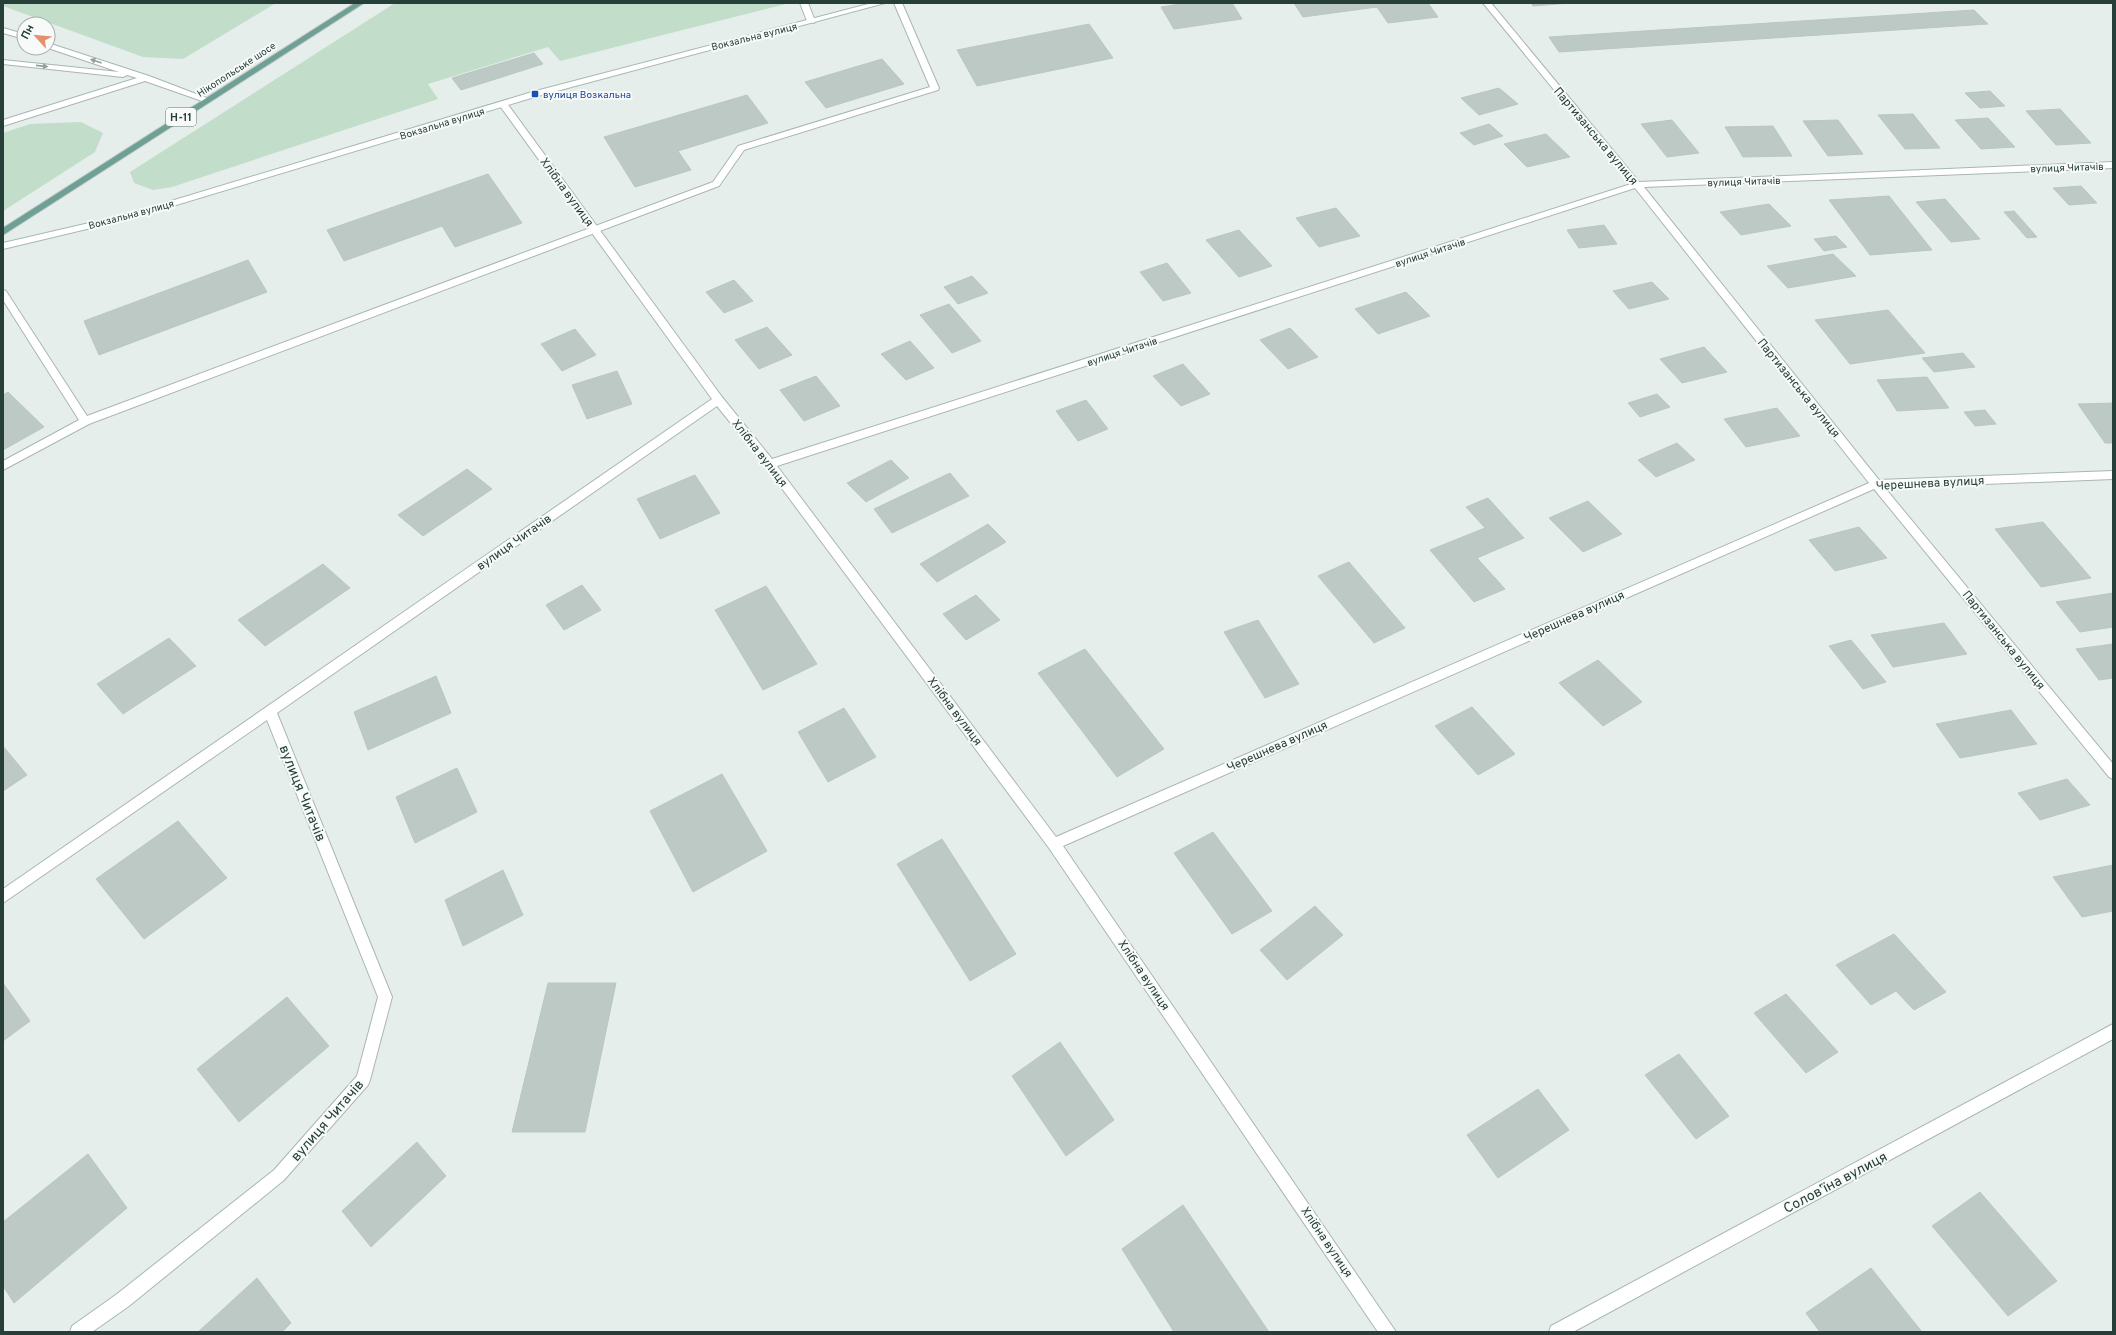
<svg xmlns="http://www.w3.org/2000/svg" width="2116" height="1335" font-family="Overpass,sans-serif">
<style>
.green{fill:#c2ddca}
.building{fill:#bcc9c4;stroke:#b9c7c2}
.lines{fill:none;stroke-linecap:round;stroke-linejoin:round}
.lane-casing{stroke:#a9b6b2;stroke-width:2}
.street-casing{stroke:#a9b6b2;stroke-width:2}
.secondary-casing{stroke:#a6b9b3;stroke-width:2}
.primary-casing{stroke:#c2c9c8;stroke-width:2}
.lane{fill:#fff;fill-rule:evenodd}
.street{fill:#fff;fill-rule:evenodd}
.secondary{fill:#fff;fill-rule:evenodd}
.primary{fill:#6fa095;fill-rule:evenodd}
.oneway{fill:#929f9c}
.transit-dot{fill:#1a4fb4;stroke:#f7faf9;stroke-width:1.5}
.labels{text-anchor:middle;stroke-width:4;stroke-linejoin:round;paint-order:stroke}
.far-street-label{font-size:10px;fill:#263f39;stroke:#f7faf9}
.far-transit-label{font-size:10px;fill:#164399;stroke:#f7faf9;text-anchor:start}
.shield{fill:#f7faf9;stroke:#657773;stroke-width:1}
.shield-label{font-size:11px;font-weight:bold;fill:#263f39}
.street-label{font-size:12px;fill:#263f39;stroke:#f7faf9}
.near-street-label{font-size:14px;fill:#263f39;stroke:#f7faf9}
</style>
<rect width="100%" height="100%" fill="#e6eeeb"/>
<g class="green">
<polygon points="3,3 276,3 183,59 143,57 3,6"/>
<polygon points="395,3 785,3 786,4 560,61 548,47 428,84 438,99 172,187 153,190 134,183 130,172"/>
<polygon points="81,122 103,133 95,152 3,211 3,133 30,124"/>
</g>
<g class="building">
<polygon points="1186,3 1232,3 1242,19 1174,29 1161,7"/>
<polygon points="1294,3 1428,3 1438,17 1388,23 1377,7 1303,17"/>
<polygon points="1531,3 1570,3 1533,6"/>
<polygon points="1974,10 1988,24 1559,52 1549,37"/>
<polygon points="1089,24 1113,58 977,86 957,50"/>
<polygon points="534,53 543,64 461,90 452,78"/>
<polygon points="882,59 904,84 826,108 805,82"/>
<polygon points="1499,88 1518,104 1479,115 1461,98"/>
<polygon points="1990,91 2005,106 1980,108 1965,93"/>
<polygon points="747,95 768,123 678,151 691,170 635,187 604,137"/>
<polygon points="2060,109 2091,143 2056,145 2026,111"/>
<polygon points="1913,114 1940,148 1905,149 1878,115"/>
<polygon points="1988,118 2015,147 1981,149 1955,120"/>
<polygon points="1672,120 1699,153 1667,157 1641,124"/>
<polygon points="1838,120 1863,154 1828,156 1803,121"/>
<polygon points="1489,124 1503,136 1474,145 1460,133"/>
<polygon points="1773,126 1792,156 1743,157 1725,127"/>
<polygon points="1546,134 1570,157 1527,167 1504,144"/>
<polygon points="488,174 522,223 455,247 442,226 344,261 327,230"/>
<polygon points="2081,186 2097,203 2069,205 2053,188"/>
<polygon points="1889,196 1932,250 1870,255 1829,200"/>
<polygon points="1945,199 1980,239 1951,242 1916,202"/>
<polygon points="1769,204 1791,226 1741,235 1720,212"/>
<polygon points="1336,208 1360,236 1319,247 1296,218"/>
<polygon points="2014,211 2037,237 2027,238 2004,212"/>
<polygon points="1604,225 1617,244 1579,248 1567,230"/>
<polygon points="1239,230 1272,266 1239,277 1206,240"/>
<polygon points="1836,236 1847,247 1824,251 1814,239"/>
<polygon points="1833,254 1856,276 1788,288 1767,266"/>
<polygon points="248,260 267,292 99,355 84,321"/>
<polygon points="1167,263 1191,293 1163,301 1140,272"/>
<polygon points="972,276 988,293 958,304 944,287"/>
<polygon points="734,280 753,301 724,313 706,292"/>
<polygon points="1652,282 1669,299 1629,309 1613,291"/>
<polygon points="1406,292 1430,316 1378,334 1355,309"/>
<polygon points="949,304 981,341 952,353 920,315"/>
<polygon points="1888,310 1925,353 1850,364 1815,320"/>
<polygon points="767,327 792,355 759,369 735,340"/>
<polygon points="1290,328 1318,357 1288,369 1260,340"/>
<polygon points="575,329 596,355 562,371 541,344"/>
<polygon points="910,341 934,368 906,380 881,354"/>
<polygon points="1704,347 1727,372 1682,383 1660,359"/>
<polygon points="1963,353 1975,367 1934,372 1922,358"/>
<polygon points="1183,364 1210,394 1181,406 1153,376"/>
<polygon points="617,371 632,404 587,419 572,385"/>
<polygon points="816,376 840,406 804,421 780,390"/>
<polygon points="1927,377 1949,408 1897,411 1877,380"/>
<polygon points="8,392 44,427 3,450 3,395"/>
<polygon points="1657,394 1670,407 1640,417 1628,403"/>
<polygon points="1086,400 1108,429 1078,441 1056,411"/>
<polygon points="2113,403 2113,443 2105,443 2078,404"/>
<polygon points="1777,408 1800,436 1746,447 1724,419"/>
<polygon points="1985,410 1996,424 1975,426 1964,412"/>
<polygon points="1677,443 1695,460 1656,477 1638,460"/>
<polygon points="891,460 909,478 866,502 847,483"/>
<polygon points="467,469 492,489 423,536 398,515"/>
<polygon points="950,473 969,496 892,533 874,509"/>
<polygon points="695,475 720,513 660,539 637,499"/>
<polygon points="1488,498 1524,538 1477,558 1505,589 1474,602 1430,550 1485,528 1466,507"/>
<polygon points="1588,501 1622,534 1583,552 1549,518"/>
<polygon points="2043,522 2091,578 2041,587 1995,529"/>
<polygon points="988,524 1006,542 937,582 920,564"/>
<polygon points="1859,527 1887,558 1835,571 1809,540"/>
<polygon points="1349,562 1405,628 1374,643 1318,576"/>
<polygon points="323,564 350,588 265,646 238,620"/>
<polygon points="582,585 601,610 564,630 546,605"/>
<polygon points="766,586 817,664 763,690 715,610"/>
<polygon points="2113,593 2113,627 2080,632 2056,602"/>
<polygon points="976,595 1000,620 966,640 943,614"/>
<polygon points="1258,620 1299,684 1265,698 1224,632"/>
<polygon points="1944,623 1967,654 1893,667 1871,635"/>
<polygon points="169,638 196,666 123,714 97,684"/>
<polygon points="1851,640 1886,682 1863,689 1829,646"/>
<polygon points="2113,644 2113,678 2099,680 2076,649"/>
<polygon points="1085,649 1164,749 1117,777 1038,673"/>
<polygon points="1598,660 1642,702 1603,726 1559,683"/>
<polygon points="436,676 451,713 368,750 354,712"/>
<polygon points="1472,707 1515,754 1478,775 1435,726"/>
<polygon points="844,708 876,757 828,782 798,732"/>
<polygon points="2011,710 2037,744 1960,758 1936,724"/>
<polygon points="3,746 27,775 3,791"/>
<polygon points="457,768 477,812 415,843 396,797"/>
<polygon points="722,774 767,851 693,892 650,811"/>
<polygon points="2067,779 2090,805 2040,820 2018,793"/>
<polygon points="178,821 227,878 144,939 96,879"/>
<polygon points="1213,832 1272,911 1232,934 1174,853"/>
<polygon points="942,839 1016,954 970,981 897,864"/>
<polygon points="2113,865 2113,911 2082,917 2053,877"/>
<polygon points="503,870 523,915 463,946 445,900"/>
<polygon points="1315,906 1343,935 1287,980 1260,950"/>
<polygon points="1894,934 1946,992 1914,1010 1896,991 1871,1005 1836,965"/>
<polygon points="3,983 30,1021 3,1041"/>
<polygon points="548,983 616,983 585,1132 512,1132"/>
<polygon points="1786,994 1838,1052 1806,1073 1754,1013"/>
<polygon points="287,997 329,1046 239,1122 197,1069"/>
<polygon points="1060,1042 1114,1120 1066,1156 1012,1076"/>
<polygon points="1679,1054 1729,1116 1696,1139 1645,1075"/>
<polygon points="1538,1089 1569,1130 1498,1178 1467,1135"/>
<polygon points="417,1142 446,1176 371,1247 342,1211"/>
<polygon points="88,1154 127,1208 14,1303 3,1286 3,1222"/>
<polygon points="1980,1192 2057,1281 2008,1316 1932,1226"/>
<polygon points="1183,1205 1269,1332 1174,1332 1122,1249"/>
<polygon points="1871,1268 1922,1332 1820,1332 1806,1313"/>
<polygon points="257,1278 291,1323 282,1332 198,1332"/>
</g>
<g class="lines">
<g class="lane-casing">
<g id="lane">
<polygon points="800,3 808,3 815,21 814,23 807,21"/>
<polygon points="894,3 902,3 939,88 938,90 744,150 719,186 89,424 3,470 3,461 79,420 3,300 3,290 6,291 87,416 713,182 738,146 930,87"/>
<polygon points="3,28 24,34 24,39 3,33"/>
<polygon points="48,43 149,76 212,100 205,102 145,81 3,126 3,120 137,78 127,75 123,77 3,64 3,60 119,72 48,48"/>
</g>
</g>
<g class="street-casing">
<g id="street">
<path d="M1483,3H1491L1639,182L2113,162V168L1644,187L1879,480L2113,471V479L1885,488L2113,764V779L2109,777L1874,489L1063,846L1396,1332H1378L1049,848L766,467L717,406L277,713L392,997L370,1080L368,1085L284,1180L129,1306L92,1332H70L72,1326L117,1294L274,1170L357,1076L378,997L267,720L3,903V889L712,399L500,106V102H506L722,397L772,459L1631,184ZM1635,188L1869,483L1056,837L777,466Z"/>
<polygon points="2113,1024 2113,1039 1573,1332 1549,1332 1551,1326"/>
</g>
</g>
<g class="secondary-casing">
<polygon id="secondary" points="872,3 885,3 538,96 133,218 3,249 3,243 128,214 532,92"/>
</g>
<g class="primary-casing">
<polygon id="primary" points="355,3 364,3 3,235 3,228"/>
</g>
<use href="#lane" class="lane"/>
<use href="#street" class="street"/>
<use href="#secondary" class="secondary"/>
<use href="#primary" class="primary"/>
</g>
<defs><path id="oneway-solid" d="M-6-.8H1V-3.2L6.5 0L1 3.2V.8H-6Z"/></defs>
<g class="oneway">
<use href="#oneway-solid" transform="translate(96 61) rotate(-161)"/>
<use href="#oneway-solid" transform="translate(42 66) rotate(6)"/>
</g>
<rect class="transit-dot" x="531" y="90" width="8" height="8" rx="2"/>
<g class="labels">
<g class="far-street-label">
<text transform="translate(754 36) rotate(-14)" y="4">Вокзальна вулиця</text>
<text transform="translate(236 69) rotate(-33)" y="4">Нікопольське шосе</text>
<text transform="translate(442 123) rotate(-17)" y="4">Вокзальна вулиця</text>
<text transform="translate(2067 167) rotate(-2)" y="4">вулиця Читачів</text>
<text transform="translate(1744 181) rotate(-2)" y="4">вулиця Читачів</text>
<text transform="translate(131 214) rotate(-15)" y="4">Вокзальна вулиця</text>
<text transform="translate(1430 252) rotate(-18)" y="4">вулиця Читачів</text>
<text transform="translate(1122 351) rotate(-18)" y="4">вулиця Читачів</text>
</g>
<g class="far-transit-label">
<text x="543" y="98">вулиця Возкальна</text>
</g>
<rect class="shield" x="166" y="108" width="30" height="18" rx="3"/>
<g class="shield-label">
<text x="181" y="121">Н-11</text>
</g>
<g class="street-label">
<text transform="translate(1596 136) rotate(50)" y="4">Партизанська вулиця</text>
<text transform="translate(567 192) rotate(54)" y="4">Хлібна вулиця</text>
<text transform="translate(1799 388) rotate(51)" y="4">Партизанська вулиця</text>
<text transform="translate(760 453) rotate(52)" y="4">Хлібна вулиця</text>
<text transform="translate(1930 483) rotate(-3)" y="4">Черешнева вулиця</text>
<text transform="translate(514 542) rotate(-35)" y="4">вулиця Читачів</text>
<text transform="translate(1574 616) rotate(-24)" y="4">Черешнева вулиця</text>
<text transform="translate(2004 640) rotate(51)" y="4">Партизанська вулиця</text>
<text transform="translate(955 711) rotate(53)" y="4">Хлібна вулиця</text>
<text transform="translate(1277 746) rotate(-24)" y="4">Черешнева вулиця</text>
<text transform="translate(1144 975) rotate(56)" y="4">Хлібна вулиця</text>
<text transform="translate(1327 1242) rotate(56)" y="4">Хлібна вулиця</text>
</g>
<g class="near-street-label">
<text transform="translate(303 793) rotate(68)" y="5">вулиця Читачів</text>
<text transform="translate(327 1120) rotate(-49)" y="5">вулиця Читачів</text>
<text transform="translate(1835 1182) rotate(-28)" y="5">Соловʼїна вулиця</text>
</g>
</g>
<rect width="2116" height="1335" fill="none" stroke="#263f39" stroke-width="8"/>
<g transform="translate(36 36) rotate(297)"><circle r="19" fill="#f7faf9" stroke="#a3afac"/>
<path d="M0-3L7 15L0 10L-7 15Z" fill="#e78e6c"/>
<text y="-6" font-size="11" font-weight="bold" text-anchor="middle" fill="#263f39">Пн</text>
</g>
</svg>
